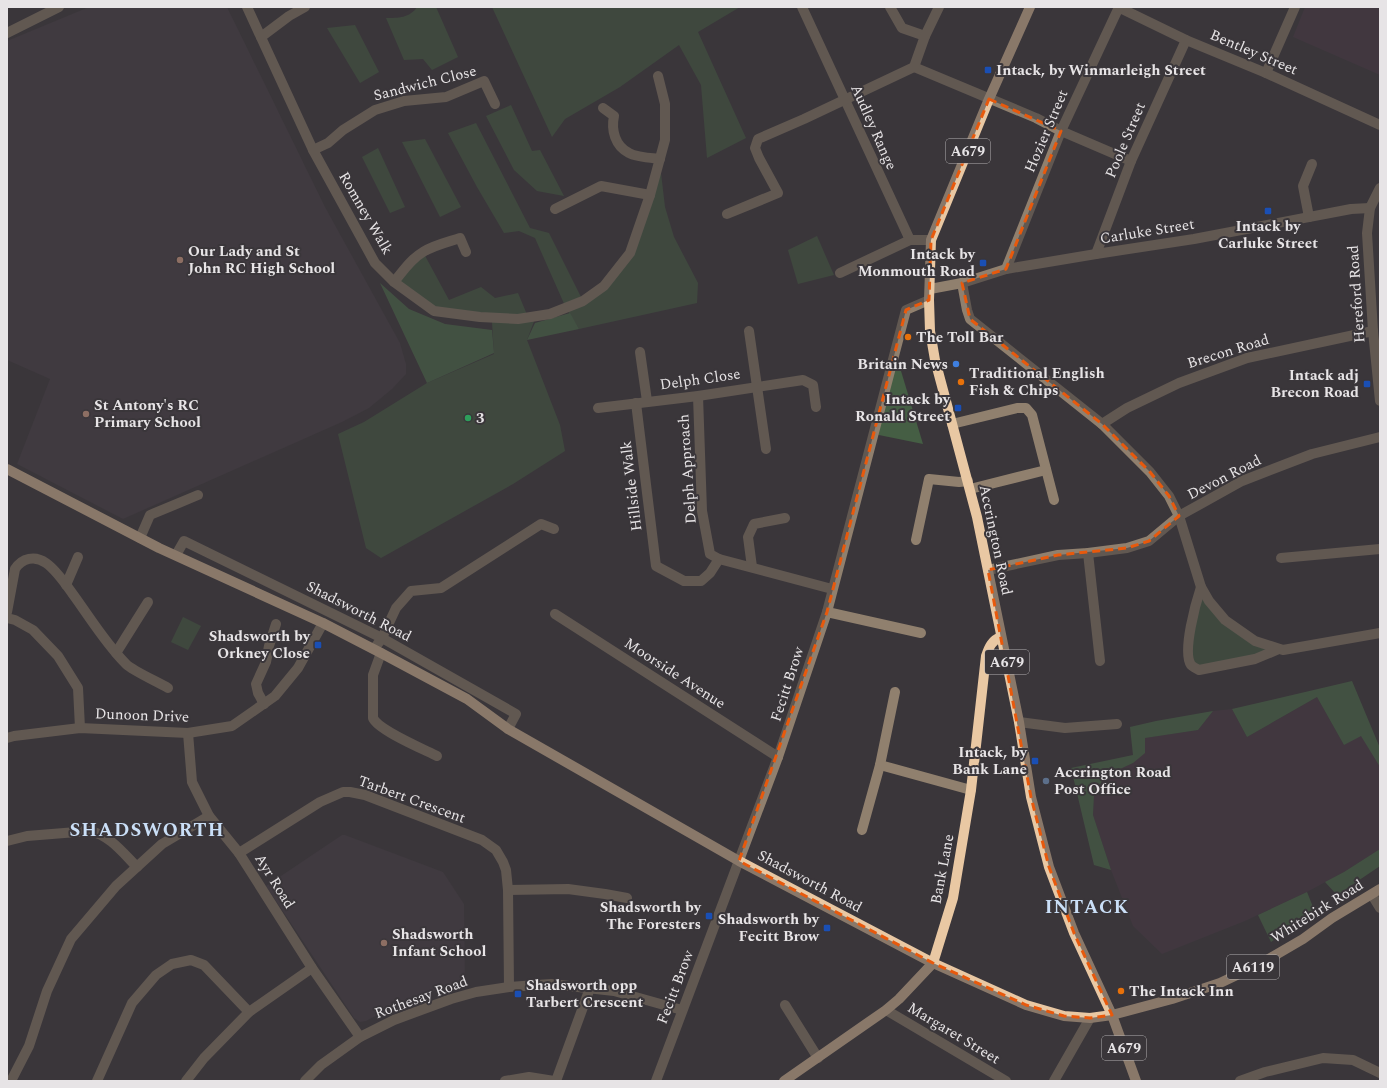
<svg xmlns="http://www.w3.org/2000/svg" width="1387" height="1088" font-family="Spectral,serif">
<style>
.built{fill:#473e47}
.industrial{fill:#493946}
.green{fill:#455e44}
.forest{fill:#4d724d}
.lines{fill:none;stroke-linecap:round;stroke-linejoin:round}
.minor{stroke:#90806e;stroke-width:10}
.major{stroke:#e9c8a3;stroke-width:10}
.marked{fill:none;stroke:#e8590c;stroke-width:3;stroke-dasharray:8 5;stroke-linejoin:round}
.transit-dot{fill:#1a4fb4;stroke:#3a363a;stroke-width:1.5}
.education-dot{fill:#8d6e63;stroke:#3a363a;stroke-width:1.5}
.food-dot{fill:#e8710a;stroke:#3a363a;stroke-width:1.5}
.shop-dot{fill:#3f7fe0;stroke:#3a363a;stroke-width:1.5}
.leisure-dot{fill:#2e9e5b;stroke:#3a363a;stroke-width:1.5}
.service-dot{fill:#5c6f8a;stroke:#3a363a;stroke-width:1.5}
.labels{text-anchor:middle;stroke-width:4;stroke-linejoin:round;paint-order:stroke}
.shield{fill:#3a363a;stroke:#b3b0b2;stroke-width:1}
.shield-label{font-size:14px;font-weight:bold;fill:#e7e4e6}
.street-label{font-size:15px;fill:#e7e4e6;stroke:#3a363a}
.poi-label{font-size:15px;font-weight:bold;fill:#e7e4e6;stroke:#3a363a;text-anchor:start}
.district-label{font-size:19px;font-weight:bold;letter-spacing:1px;fill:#cadff7;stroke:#3a363a}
</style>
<rect width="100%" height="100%" fill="#3a363a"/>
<g class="built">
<polygon points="89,7 227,7 325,207 400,343 406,364 406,374 392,389 369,408 342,422 123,519 17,464 50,379 7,360 7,41"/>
<polygon points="342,835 345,835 443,872 464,904 465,981 397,1003 397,1005 366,1021 360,1022 354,1018 266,886"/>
</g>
<g class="industrial">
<polygon points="1305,7 1380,7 1380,75 1293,37"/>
<polygon points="1317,697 1344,745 1361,735 1380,767 1380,849 1344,872 1307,892 1245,921 1162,954 1133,926 1111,870 1093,815 1094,795 1105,776 1133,763 1144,738 1198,730 1213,711 1232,709 1247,737"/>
</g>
<g class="green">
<path d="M417,7H436L458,57L432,70L423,59L404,60L386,18C398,18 410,18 417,7Z"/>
<polygon points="492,7 740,7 698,32 746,138 707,158 701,85 679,45 620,87 565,119 552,137"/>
<polygon points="355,25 379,72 360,83 327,28"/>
<polygon points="511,105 532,151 540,150 564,196 537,191 514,170 486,116"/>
<polygon points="476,123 530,228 549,233 582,299 604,286 630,253 655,175 661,173 665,207 674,237 698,283 697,303 579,329 566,308 535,238 519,231 504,233 477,187 448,133"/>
<polygon points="425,139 461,207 440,217 402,142"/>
<polygon points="378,148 405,207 390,213 362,157"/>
<polygon points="817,236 834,275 798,284 788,250"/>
<polygon points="423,252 449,300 481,287 495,298 518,293 528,317 536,316 527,340 560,425 565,451 513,484 381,558 366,548 338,434 364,422 427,383 494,354 492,322 434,311 394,282"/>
<polygon points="895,351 923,444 874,434"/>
<polygon points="1201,587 1225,620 1279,649 1255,659 1192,666 1192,614"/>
<polygon points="183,617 201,626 188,650 171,642"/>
</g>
<g class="forest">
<polygon points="380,283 409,309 445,324 492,330 494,353 427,383"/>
<polygon points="570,313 579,329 527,340 535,323"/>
<polygon points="1352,681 1380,748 1380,767 1361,736 1344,745 1317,697 1247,737 1232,709"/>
<polygon points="1213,711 1198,730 1145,738 1145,753 1133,763 1105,776 1094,795 1093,815 1111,870 1094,865 1071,768 1133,755 1130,727 1156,721"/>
<polygon points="1380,849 1380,866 1337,895 1325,882 1344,872"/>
<polygon points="1307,892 1315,912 1271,942 1258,915"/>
</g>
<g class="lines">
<g class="minor">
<polyline points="247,7 313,150 375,263 394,282 434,311 480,317 518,319 550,314 583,301 604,286 630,253 650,195 665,140 665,104 658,76"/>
<polyline points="802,7 910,240 931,240"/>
<polyline points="890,7 902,28 925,36"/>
<polyline points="1118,7 1186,40 1266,73 1380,125"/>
<polyline points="7,33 59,7"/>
<polyline points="261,37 289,16 305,7"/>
<polyline points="914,67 1036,118 1061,131 1131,161"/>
<polyline points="1266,73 1295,7"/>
<path d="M603,108L614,116C611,130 615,146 629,153C636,157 651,158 660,159"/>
<polyline points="313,150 328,143 343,130 375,110 404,101 446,97 484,81 495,104"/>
<polyline points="1380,188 1370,208 1367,233 1373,331 1380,401"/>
<polyline points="555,209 601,186 650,195"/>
<polyline points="727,214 778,193 759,158 755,148 758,139 804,119 914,67 925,36 939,7"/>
<polyline points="1309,217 1303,186 1312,164"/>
<polyline points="1096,254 1131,161 1186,40"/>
<polyline points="1006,269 1061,131 1119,7"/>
<polyline points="840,273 910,240"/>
<path d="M394,282C403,271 411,259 423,252C434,245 448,242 460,238L466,252"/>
<polyline points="962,283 967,310 970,319 1102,424 1150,472 1169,496 1179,516 1201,587 1209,601 1225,620 1255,641 1283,650 1380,633"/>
<polyline points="930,289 962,283 1006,269 1096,254 1194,239 1351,209 1370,208"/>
<polyline points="749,331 766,449"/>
<polyline points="640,352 647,401"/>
<polyline points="698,396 702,511 710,554 719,559"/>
<polyline points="636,403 656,566 684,581 701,581 710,573 719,559 832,589"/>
<polyline points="598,408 698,396 803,380 813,385 816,407"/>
<polyline points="952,424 1017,408 1026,408 1032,415 1054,500"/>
<polyline points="1102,424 1127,408 1179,383 1247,358 1373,331"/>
<polyline points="970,489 1046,470"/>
<polyline points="140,538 150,515 198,495"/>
<polyline points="916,540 929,479 959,482 968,481"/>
<polyline points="1088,553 1100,661"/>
<polyline points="176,555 184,541 382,638 516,714 508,729"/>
<polyline points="1281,558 1380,549"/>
<polyline points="752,567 748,537 754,524 785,518"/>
<polyline points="988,570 1058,555 1088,553 1127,548 1149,541 1179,516 1242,481 1312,454 1380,437"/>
<polyline points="66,585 78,557"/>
<path d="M1201,587C1196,602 1182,652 1191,665C1193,667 1197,669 1199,670L1255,659L1279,649"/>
<path d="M7,612L15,569C22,558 35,555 46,563C56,570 65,583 72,593C89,616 105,643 126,664C133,671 158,682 168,688"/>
<polyline points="827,612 921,633"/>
<polyline points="555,614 778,757"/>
<polyline points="7,618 15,620 33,630 58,656 78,688 80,728"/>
<polyline points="374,649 382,638 396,608 411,591 441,588 541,524 554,529"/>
<polyline points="116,653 148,602"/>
<path d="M381,653L373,675V718C378,730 423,749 437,756"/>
<polyline points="264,704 258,693 256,684 266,662 269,646 276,624"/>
<polyline points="1019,722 1065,728 1117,724"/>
<polyline points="188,733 192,782 209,816 239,853 312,968 360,1037"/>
<polyline points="7,738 14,736 80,728 188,733 232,726 275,696 298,668 323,623"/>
<polyline points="880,765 971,790"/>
<polyline points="862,830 880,765 895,692"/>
<path d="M7,841L27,836L89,831C109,834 124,854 137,867"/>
<polyline points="239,853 320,802 343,792 350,792 365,795 482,840 496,850 503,862 506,870 508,890 509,987"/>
<polyline points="508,890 568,889 605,894 627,898"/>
<polyline points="1372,895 1380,908"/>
<polyline points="785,1005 818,1058"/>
<polyline points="886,1010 1006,1081"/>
<polyline points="11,1081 29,1046 47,991 71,939 116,886 162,844 209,816"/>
<polyline points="97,1081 132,1003 156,975 172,964 191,960 204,965 249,1012"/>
<polyline points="186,1081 204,1058 249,1012 312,968"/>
<polyline points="305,1081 321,1065 360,1037 394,1020 451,999 476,992 509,987 551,984 614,991 682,1010"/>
<polyline points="505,1081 529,1077 554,1081"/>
<polyline points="556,1081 590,988"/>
<polyline points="656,1081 778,757 827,612 906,310 929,300"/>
<polyline points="1054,1081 1090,1018"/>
<polyline points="1240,1081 1265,1072 1323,1058 1353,1060 1380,1073"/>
</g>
<g class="major">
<polyline points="1030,7 989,99 931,240 929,300 930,331 935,360 977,517 1019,722 1031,797 1049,867 1074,933 1112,1015 1136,1081"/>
<polyline points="7,469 159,548 323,623 381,653 467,699 508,729 739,861 933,963 1026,1005 1064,1016 1090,1018 1112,1015 1172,999 1220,983 1262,963 1303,939 1332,918 1380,889"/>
<path d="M784,1081L886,1010L899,999L933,963L953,898L971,790L986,656C989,647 992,640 1001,637"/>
</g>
</g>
<path d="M0 0H1387V1088H0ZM989,99L1061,131L1006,269L962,283L970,319L1102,424L1150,472L1169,496L1179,516L1149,541L1127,548L1058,555L988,570L1031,797L1049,867L1074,933L1112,1015L1090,1018L1064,1016L1026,1005L933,963L739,861L827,612L906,310L929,300L931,240Z" fill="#3a363a" fill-opacity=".55" fill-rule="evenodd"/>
<path class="marked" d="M989,99L1061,131L1006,269L962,283L970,319L1102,424L1150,472L1169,496L1179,516L1149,541L1127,548L1058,555L988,570L1031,797L1049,867L1074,933L1112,1015L1090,1018L1064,1016L1026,1005L933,963L739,861L827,612L906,310L929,300L931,240Z"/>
<g class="transit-dot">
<rect x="984" y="66" width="8" height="8" rx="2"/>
<rect x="1264" y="207" width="8" height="8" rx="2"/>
<rect x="979" y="259" width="8" height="8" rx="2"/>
<rect x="1363" y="380" width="8" height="8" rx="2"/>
<rect x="954" y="404" width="8" height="8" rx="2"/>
<rect x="314" y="641" width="8" height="8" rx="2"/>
<rect x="1031" y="757" width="8" height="8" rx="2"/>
<rect x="705" y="912" width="8" height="8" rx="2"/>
<rect x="823" y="924" width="8" height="8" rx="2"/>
<rect x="514" y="990" width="8" height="8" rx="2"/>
</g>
<g class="education-dot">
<circle cx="180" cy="260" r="4"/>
<circle cx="86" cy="414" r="4"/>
<circle cx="384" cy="943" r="4"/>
</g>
<g class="food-dot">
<circle cx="908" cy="337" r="4"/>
<circle cx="961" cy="382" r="4"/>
<circle cx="1121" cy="991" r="4"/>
</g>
<circle class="shop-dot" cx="956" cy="364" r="4"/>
<circle class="leisure-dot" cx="468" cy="418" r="4"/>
<circle class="service-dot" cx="1046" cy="781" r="4"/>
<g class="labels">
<g class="shield">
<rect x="946" y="139" width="44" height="24" rx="3"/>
<rect x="985" y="650" width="44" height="24" rx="3"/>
<rect x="1227" y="955" width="52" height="24" rx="3"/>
<rect x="1102" y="1036" width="44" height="24" rx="3"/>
</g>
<g class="shield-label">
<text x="968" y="156">A679</text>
<text x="1007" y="667">A679</text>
<text x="1253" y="972">A6119</text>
<text x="1124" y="1053">A679</text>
</g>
<g class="street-label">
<text transform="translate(1254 52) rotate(23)" y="5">Bentley Street</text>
<text transform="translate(425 83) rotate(-14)" y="5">Sandwich Close</text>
<text transform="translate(874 127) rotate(66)" y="5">Audley Range</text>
<text transform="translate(1046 131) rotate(-67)" y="5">Hozier Street</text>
<text transform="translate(1125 140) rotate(-67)" y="5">Poole Street</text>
<text transform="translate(366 213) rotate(60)" y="5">Romney Walk</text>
<text transform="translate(1147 231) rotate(-9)" y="5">Carluke Street</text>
<text transform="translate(1356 294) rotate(-94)" y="5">Hereford Road</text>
<text transform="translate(1228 351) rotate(-17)" y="5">Brecon Road</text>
<text transform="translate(700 379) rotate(-8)" y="5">Delph Close</text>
<text transform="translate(687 469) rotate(-94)" y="5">Delph Approach</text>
<text transform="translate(1224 477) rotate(-27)" y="5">Devon Road</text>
<text transform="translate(631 486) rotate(-97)" y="5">Hillside Walk</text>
<text transform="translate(996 540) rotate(78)" y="5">Accrington Road</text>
<text transform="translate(359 611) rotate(27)" y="5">Shadsworth Road</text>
<text transform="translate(675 673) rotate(33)" y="5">Moorside Avenue</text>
<text transform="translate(787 684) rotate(-72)" y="5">Fecitt Brow</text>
<text transform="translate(142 715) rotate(2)" y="5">Dunoon Drive</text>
<text transform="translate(412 799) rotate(20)" y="5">Tarbert Crescent</text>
<text transform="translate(942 869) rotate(-79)" y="5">Bank Lane</text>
<text transform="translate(275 881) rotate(58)" y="5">Ayr Road</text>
<text transform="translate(810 881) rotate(28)" y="5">Shadsworth Road</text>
<text transform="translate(1317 911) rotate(-32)" y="5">Whitebirk Road</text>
<text transform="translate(675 987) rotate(-69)" y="5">Fecitt Brow</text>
<text transform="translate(421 997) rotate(-20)" y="5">Rothesay Road</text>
<text transform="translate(954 1033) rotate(31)" y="5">Margaret Street</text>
</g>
<g class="poi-label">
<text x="996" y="75">Intack, by Winmarleigh Street</text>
<text x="1268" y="231" text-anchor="middle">Intack by<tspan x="1268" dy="17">Carluke Street</tspan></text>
<text x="188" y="256">Our Lady and St<tspan x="188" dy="17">John RC High School</tspan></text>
<text x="975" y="259" text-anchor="end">Intack by<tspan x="975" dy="17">Monmouth Road</tspan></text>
<text x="916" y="342">The Toll Bar</text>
<text x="948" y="369" text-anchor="end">Britain News</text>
<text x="969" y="378">Traditional English<tspan x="969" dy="17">Fish &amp; Chips</tspan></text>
<text x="1359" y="380" text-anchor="end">Intack adj<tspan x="1359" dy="17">Brecon Road</tspan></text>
<text x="950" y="404" text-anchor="end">Intack by<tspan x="950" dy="17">Ronald Street</tspan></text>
<text x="94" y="410">St Antony's RC<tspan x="94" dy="17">Primary School</tspan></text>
<text x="476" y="423">3</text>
<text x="310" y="641" text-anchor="end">Shadsworth by<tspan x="310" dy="17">Orkney Close</tspan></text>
<text x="1027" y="757" text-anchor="end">Intack, by<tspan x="1027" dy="17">Bank Lane</tspan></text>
<text x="1054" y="777">Accrington Road<tspan x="1054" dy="17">Post Office</tspan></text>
<text x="701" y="912" text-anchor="end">Shadsworth by<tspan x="701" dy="17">The Foresters</tspan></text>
<text x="819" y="924" text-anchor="end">Shadsworth by<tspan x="819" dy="17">Fecitt Brow</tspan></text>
<text x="392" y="939">Shadsworth<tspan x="392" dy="17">Infant School</tspan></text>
<text x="526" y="990">Shadsworth opp<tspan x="526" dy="17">Tarbert Crescent</tspan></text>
<text x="1129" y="996">The Intack Inn</text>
</g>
<g class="district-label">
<text x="147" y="836">SHADSWORTH</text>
<text x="1087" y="913">INTACK</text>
</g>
</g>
<rect width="1387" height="1088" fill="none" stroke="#e7e4e6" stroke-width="16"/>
</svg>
